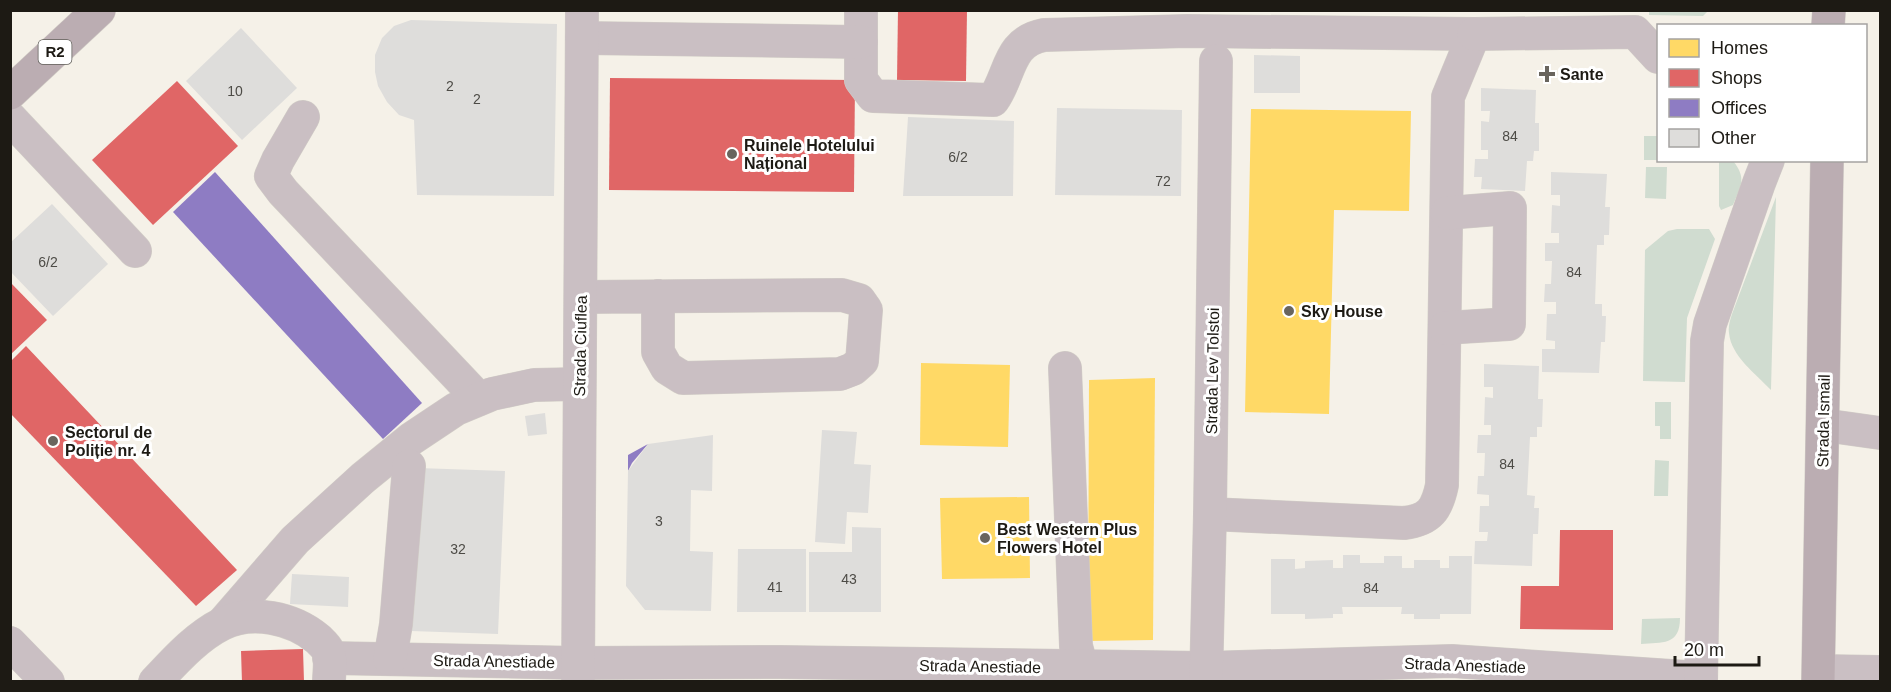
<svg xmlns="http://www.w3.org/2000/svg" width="1891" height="692" font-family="Arial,sans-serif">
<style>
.green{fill:#d0dcd0}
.homes{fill:#ffd966}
.shops{fill:#e06666}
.offices{fill:#8e7cc3}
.building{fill:#dedddb}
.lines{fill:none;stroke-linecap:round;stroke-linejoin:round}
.minor-casing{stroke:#d2cec7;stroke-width:34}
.major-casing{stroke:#d2cec7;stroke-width:34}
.minor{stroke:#cabfc3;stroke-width:33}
.major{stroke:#bbadb2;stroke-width:33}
.poi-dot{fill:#69655e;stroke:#fff;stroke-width:2}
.labels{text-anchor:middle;stroke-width:6;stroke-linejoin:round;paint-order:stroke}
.number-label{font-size:14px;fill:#4d4b46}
.shield{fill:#fff;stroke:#615f5a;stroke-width:1.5}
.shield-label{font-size:15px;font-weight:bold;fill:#1d1a14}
.poi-label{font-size:16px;font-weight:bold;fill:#1d1a14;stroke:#fff;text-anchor:start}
.street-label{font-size:16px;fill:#1d1a14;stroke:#fff}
</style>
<rect width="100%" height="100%" fill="#f5f1e8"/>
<g class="green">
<polygon points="1649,11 1649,10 1708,11 1703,16 1649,15"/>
<rect x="1644" y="136" width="14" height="24"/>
<path d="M1719,161H1733C1747,178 1741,186 1733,205L1721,210L1719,206Z"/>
<polygon points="1646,167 1667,167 1666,199 1645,198"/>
<path d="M1776,197L1771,390C1756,374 1731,356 1729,333C1728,327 1730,320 1732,314Z"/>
<polygon points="1677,229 1709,229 1715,239 1687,318 1685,382 1643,381 1645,250 1668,231"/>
<polygon points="1655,402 1671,402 1671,439 1660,439 1660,426 1655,426"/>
<polygon points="1655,460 1669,461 1668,496 1654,496"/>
<path d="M1680,618C1680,646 1662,642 1641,644L1642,619Z"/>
</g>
<g class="homes">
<polygon points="1251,109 1411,111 1409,211 1334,210 1329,414 1245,412"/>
<polygon points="921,363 1010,365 1008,447 920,445"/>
<polygon points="1155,378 1153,640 1088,641 1089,380"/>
<polygon points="1029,497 1030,578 942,579 940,498"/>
</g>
<g class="shops">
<polygon points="898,10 967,10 966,81 897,80"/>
<polygon points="610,78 855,80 854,192 609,190"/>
<polygon points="177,81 238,146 153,225 92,160"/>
<polygon points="10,282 47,320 10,355"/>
<polygon points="26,346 237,570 196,606 10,413 10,362"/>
<polygon points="1560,530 1613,530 1613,630 1520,629 1521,586 1559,586"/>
<polygon points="303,649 304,682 242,682 241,651"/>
</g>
<g class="offices">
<polygon points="215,172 422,403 383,439 173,212"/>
<polygon points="648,444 632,463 628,471 628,455"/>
</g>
<g class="building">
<polygon points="411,20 557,24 554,196 417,195 414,120 399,115 387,102 378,86 375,72 375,55 382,38 394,26"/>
<polygon points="241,28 297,88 242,140 186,81"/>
<polygon points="1254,55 1300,56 1300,93 1254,93"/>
<polygon points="1481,88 1536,90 1535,123 1539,123 1539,151 1534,151 1533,161 1527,161 1525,191 1481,189 1482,177 1474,177 1475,159 1488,159 1488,150 1481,150 1481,121 1489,122 1490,111 1481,111"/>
<polygon points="1057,108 1182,110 1181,196 1055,195"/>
<polygon points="908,117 1014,121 1013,196 903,196"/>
<polygon points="1551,172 1607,174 1605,207 1610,207 1609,235 1604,235 1604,245 1597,245 1595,304 1602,304 1602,316 1606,316 1605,342 1601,342 1599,373 1542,372 1542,349 1555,349 1555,341 1546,340 1547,314 1556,314 1556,302 1544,302 1545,284 1551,284 1552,261 1545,261 1545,243 1559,243 1559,233 1551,233 1552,205 1560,206 1560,195 1551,195"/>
<polygon points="52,204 108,264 53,316 10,271 10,243"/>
<polygon points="1484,364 1539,366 1538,399 1543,399 1542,427 1537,427 1537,437 1530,437 1527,495 1535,496 1534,508 1539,508 1538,534 1533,534 1532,566 1474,564 1475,541 1487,541 1488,532 1479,532 1480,506 1489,506 1489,495 1477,494 1478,476 1484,476 1485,453 1477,453 1478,435 1491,435 1491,425 1484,425 1485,397 1493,398 1493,387 1484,387"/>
<polygon points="545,413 547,434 528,436 525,416"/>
<polygon points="822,430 857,432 854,464 871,465 868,513 847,512 845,544 815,542"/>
<polygon points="713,435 712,491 691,490 690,551 713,552 711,611 645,610 626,586 628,471 648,444"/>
<polygon points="418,468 505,471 498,634 411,631"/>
<polygon points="852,527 881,528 881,612 809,612 809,552 852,552"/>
<polygon points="738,549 806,549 806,612 737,612"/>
<polygon points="1343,555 1360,555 1360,563 1384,563 1384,556 1402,556 1402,568 1414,568 1414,560 1440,560 1440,568 1449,568 1449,556 1472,556 1471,614 1440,614 1440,619 1414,619 1414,614 1401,614 1402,607 1342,607 1343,614 1333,614 1333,618 1305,619 1305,614 1271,614 1271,559 1295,559 1295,569 1305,568 1305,561 1333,560 1333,568 1343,568"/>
<polygon points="292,574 349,577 348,607 290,604"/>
</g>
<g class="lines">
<g class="minor-casing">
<g id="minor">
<path d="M861,10V80L873,96L993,100C1011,75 1007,42 1044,35L1187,31L1474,34L1448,97L1442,485C1437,509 1430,520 1404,523L1210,514"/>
<polyline points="1474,34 1635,32 1658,57"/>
<polyline points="582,38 861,42"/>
<polyline points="303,117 278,160 271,176 283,192 479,399"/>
<polyline points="10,118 135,251"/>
<polyline points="581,297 842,295 859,300 866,310 862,361 853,369 840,374 683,378 667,368 658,352 658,296"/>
<polyline points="1445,328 1509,324 1510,208 1447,213"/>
<polyline points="1065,368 1076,646 1082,668"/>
<polyline points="1823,425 1880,433"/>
<polyline points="223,623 295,540 363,478 411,439 456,409 492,394 534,385 579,384"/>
<polyline points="10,643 48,682"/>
<polyline points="329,658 579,663 780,662 1206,668 1452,661 1701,678"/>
<polyline points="390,659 396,624 409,466"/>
<polyline points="1819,671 1880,672"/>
<path d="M155,682C175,661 196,637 222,624C252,609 293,618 318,639C322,643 328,648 329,654C331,662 329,673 329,682"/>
<polyline points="578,682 582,10"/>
<polyline points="1206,682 1210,514 1216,61"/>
<polyline points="1701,682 1707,341 1710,324 1759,183 1768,160"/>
</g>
</g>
<g class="major-casing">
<g id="major">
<polyline points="1828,26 1829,10"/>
<polyline points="10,93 99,10"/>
<polyline points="1818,682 1827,160"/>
</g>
</g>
<use href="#minor" class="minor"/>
<use href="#major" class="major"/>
</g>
<g class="poi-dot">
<path d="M1544 65h6v6h6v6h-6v6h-6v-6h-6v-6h6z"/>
<circle cx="732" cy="154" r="6"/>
<circle cx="1289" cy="311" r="6"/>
<circle cx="53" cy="441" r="6"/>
<circle cx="985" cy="538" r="6"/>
</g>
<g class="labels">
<g class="number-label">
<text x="450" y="91">2</text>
<text x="235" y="96">10</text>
<text x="477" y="104">2</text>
<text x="1510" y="141">84</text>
<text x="958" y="162">6/2</text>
<text x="1163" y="186">72</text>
<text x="48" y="267">6/2</text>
<text x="1574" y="277">84</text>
<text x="1507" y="469">84</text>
<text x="659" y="526">3</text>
<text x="458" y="554">32</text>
<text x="849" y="584">43</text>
<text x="775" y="592">41</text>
<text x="1371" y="593">84</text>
</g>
<rect class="shield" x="38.5" y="40" width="33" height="24" rx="4.5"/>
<g class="shield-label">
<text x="55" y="57">R2</text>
</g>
<g class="poi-label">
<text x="1560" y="80">Sante</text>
<text x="744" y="151">Ruinele Hotelului<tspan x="744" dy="18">Național</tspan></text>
<text x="1301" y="317">Sky House</text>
<text x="65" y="438">Sectorul de<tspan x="65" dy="18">Poliție nr. 4</tspan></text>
<text x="997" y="535">Best Western Plus<tspan x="997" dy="18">Flowers Hotel</tspan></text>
</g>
<g class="street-label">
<text transform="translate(580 346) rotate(-89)" y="6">Strada Ciuflea</text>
<text transform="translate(1212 371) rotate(-89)" y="6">Strada Lev Tolstoi</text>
<text transform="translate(1823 421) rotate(-89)" y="6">Strada Ismail</text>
<text transform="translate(494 661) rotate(1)" y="6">Strada Anestiade</text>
<text transform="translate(1465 665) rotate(2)" y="6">Strada Anestiade</text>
<text transform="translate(980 666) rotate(1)" y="6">Strada Anestiade</text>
</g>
</g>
<rect width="1891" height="692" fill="none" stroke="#1d1a14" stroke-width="24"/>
<rect x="1657" y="24" width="210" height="138" fill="#ffffff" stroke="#a5a3a1" stroke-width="1.5"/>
<rect x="1669" y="39" width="30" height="18" fill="#ffd966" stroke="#a5a3a1" stroke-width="1.5"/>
<text x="1711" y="54" font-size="18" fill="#1d1a14">Homes</text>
<rect x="1669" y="69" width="30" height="18" fill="#e06666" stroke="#a5a3a1" stroke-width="1.5"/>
<text x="1711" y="84" font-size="18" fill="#1d1a14">Shops</text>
<rect x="1669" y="99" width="30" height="18" fill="#8e7cc3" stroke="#a5a3a1" stroke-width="1.5"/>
<text x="1711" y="114" font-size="18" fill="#1d1a14">Offices</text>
<rect x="1669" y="129" width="30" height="18" fill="#dedddb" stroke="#a5a3a1" stroke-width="1.5"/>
<text x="1711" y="144" font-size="18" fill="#1d1a14">Other</text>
<path d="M1675 656v9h84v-9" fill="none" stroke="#1d1a14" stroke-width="3"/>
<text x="1684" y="656" font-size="18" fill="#1d1a14" stroke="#ffffff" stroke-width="4.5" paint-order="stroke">20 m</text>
</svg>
